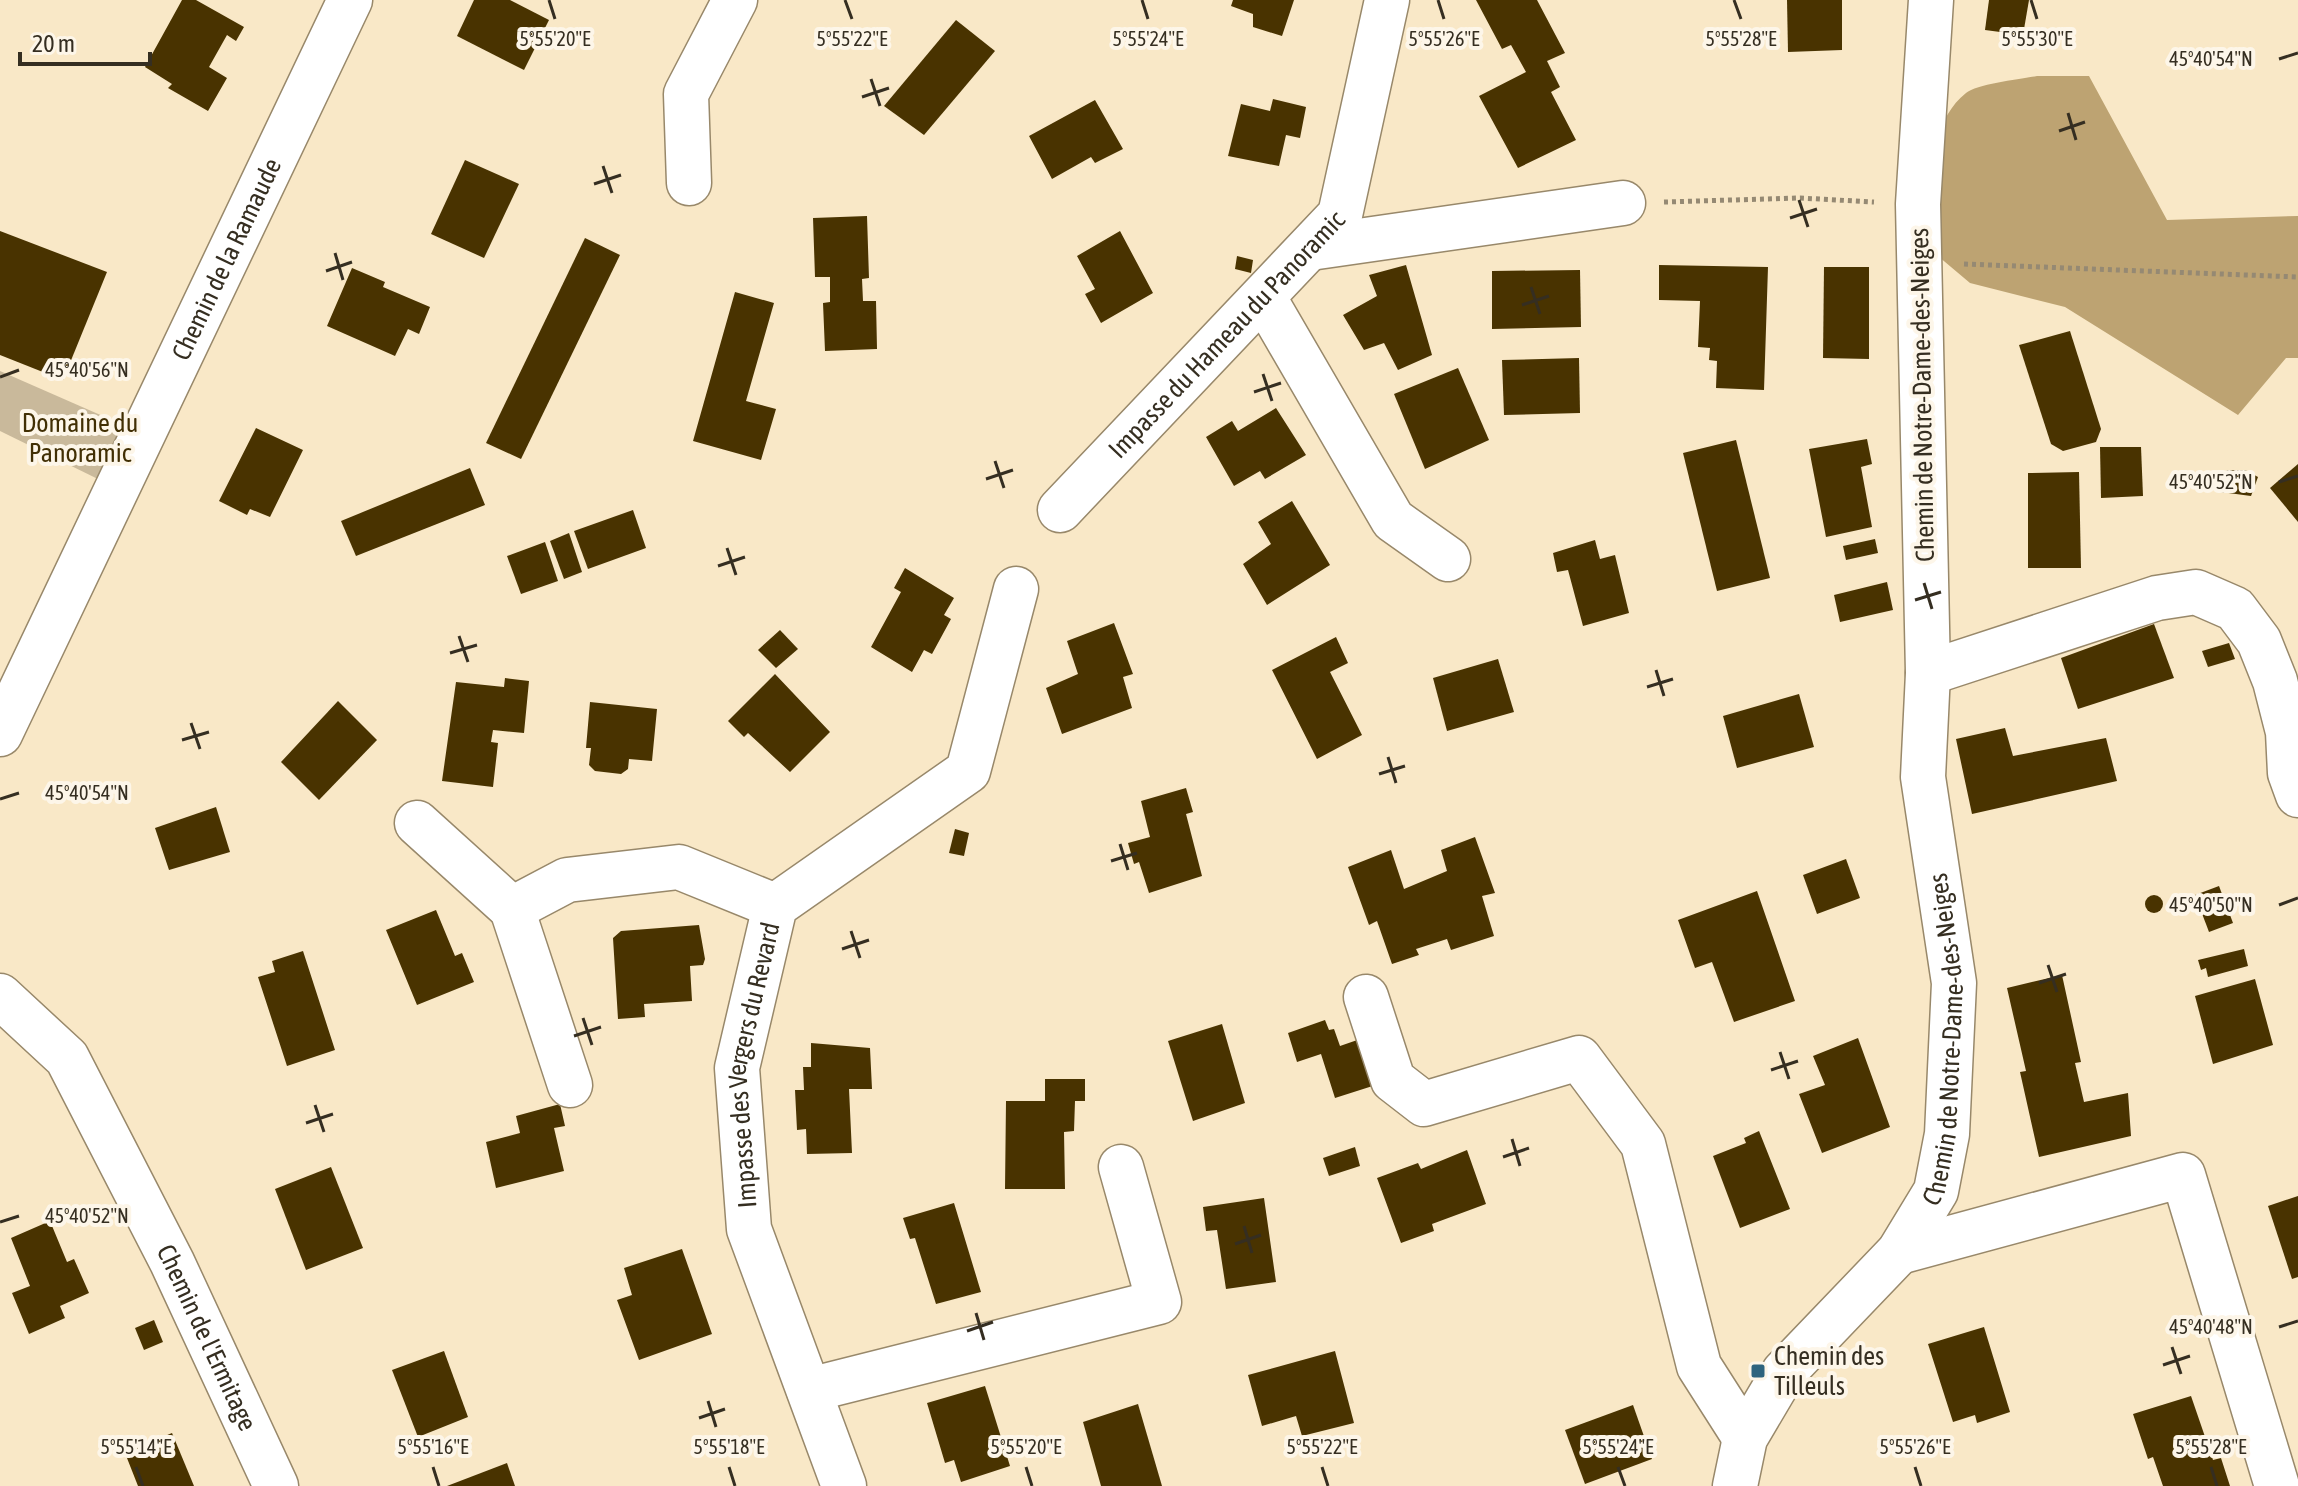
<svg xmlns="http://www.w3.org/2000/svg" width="2298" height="1486" font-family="'Asap Condensed',sans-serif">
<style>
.green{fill:#c9b99b}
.forest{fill:#bda372}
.building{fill:#493300}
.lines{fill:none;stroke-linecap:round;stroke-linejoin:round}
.minor-casing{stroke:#98886a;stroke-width:47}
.path{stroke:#958973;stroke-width:5;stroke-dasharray:4 4;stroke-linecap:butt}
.minor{stroke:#fff;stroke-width:44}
.ticks{fill:none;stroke:#352e21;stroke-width:3}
.poi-dot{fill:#2e647f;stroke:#fdf6e9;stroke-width:3}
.labels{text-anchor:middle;stroke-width:8;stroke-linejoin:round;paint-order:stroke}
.street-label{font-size:26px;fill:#352e21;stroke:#fdf6e9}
.park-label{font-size:26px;fill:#412f04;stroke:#fdf6e9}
.poi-label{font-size:26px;fill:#352e21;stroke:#fdf6e9;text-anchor:start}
.ticks-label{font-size:20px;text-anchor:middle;fill:#352e21;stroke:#fdf6e9;stroke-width:8;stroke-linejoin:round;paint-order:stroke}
</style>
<rect width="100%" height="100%" fill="#f9e8c7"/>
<polygon class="green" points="0,371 121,424 104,482 0,431"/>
<path class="forest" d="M2037,76H2089L2167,220L2298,216V358H2286L2238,415L2065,307L1970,283L1932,251C1931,203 1923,127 1966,93C1977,84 2021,79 2037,76Z"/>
<g class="building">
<polygon points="182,0 196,0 244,27 236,41 227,35 209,67 227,78 208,111 168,88 172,84 145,67"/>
<polygon points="474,0 510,0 549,20 524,70 457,36"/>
<polygon points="1233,0 1294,0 1282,36 1253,27 1253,14 1231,6"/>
<polygon points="1476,0 1537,0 1565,53 1547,61 1560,87 1551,92 1576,140 1518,168 1479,96 1526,72 1511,45 1502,49"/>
<polygon points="1787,0 1842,0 1842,50 1788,52"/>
<polygon points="1989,0 2029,0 2023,35 1985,30"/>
<polygon points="956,20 995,51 924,135 884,106"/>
<polygon points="1273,99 1306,107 1300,138 1286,135 1279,166 1228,156 1241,104 1270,111"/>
<polygon points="1095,100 1123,149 1095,163 1091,157 1052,179 1029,136"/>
<polygon points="465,160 519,184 484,258 431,234"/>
<polygon points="867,216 869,278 862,279 863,301 876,301 877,349 825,351 823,303 830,302 830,277 815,277 813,218"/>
<polygon points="0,231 107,272 63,380 0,355"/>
<polygon points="1120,231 1153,293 1101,323 1085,294 1095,289 1077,256"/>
<polygon points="585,238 620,255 521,459 486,443"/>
<polygon points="1237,256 1253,260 1251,273 1235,269"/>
<polygon points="1406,265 1432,355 1398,370 1384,343 1364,350 1343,315 1377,296 1369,275"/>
<polygon points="1659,265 1768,267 1764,390 1716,388 1717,361 1709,360 1710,348 1698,347 1700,301 1659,300"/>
<polygon points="1824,267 1869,267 1869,359 1823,358"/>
<polygon points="352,268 385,282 383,287 430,307 419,334 408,329 395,356 327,326"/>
<polygon points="1580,270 1581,327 1492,329 1492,271"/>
<polygon points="735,292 774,303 746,401 776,409 761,460 693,441"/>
<polygon points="2070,331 2101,429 2096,442 2063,451 2051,444 2019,345"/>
<polygon points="1579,358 1580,413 1504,415 1502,360"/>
<polygon points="1458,368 1489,440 1425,469 1394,394"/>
<polygon points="1276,408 1306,455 1265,479 1260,471 1234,486 1206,437 1232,421 1238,431"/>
<polygon points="256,428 303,450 270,517 250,509 247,515 219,501"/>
<polygon points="1867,439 1872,464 1861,467 1872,527 1826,537 1809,449"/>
<polygon points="1736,440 1770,578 1717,591 1683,453"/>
<polygon points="2100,447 2141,447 2143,496 2101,498"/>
<polygon points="2298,464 2298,522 2270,488"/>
<polygon points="470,468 485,505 356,556 341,521"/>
<polygon points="2227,470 2245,470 2258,477 2251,496 2221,492"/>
<polygon points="2079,472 2081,568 2028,568 2028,473"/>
<polygon points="1292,501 1330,565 1267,605 1243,564 1271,544 1258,522"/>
<polygon points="633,510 646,548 588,569 574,531"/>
<polygon points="569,533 582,572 564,579 550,541"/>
<polygon points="1875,539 1878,553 1846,560 1843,546"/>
<polygon points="1595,540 1600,559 1615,555 1629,613 1583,626 1568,570 1557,572 1553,553"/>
<polygon points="545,542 558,581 521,594 507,556"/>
<polygon points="905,568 954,598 944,615 951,619 932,654 924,650 912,672 871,647 901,592 894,588"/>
<polygon points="1887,582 1893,610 1840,622 1834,595"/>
<polygon points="1114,623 1133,674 1123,677 1132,708 1062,734 1046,688 1078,674 1067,641"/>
<polygon points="2154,624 2174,678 2078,709 2061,658"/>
<polygon points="780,630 798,649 776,668 758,650"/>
<polygon points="1336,637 1348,663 1330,672 1362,735 1317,759 1272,670"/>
<polygon points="2229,643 2235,659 2208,667 2202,651"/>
<polygon points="1498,659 1514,712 1447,731 1433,678"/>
<polygon points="775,674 830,732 790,772 748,733 744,737 728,721"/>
<polygon points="505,678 529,681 524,733 493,730 491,742 498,743 493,787 442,781 456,682 504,687"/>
<polygon points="1799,694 1814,747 1737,768 1723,716"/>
<polygon points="338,701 377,740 319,800 281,762"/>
<polygon points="590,702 657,709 652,761 629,759 628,769 621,774 595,771 589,765 591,748 586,748"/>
<polygon points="2005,728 2013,756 2106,738 2117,781 1972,814 1956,739"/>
<polygon points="1186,788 1193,812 1186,814 1202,876 1149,893 1139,862 1134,864 1128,843 1150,837 1141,801"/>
<polygon points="216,807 230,852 169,870 155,828"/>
<polygon points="955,829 969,833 964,856 949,853"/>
<polygon points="1475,837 1495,893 1482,896 1494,936 1451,950 1447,939 1416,949 1419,955 1392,964 1377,921 1369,925 1348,867 1391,850 1404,889 1447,871 1441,850"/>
<polygon points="1846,859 1860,898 1817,914 1803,875"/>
<polygon points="2219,886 2233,923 2209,932 2195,895"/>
<polygon points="1757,891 1795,1001 1734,1022 1712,962 1695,968 1678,920"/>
<circle cx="2154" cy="904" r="9"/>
<polygon points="436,910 455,956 462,953 474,982 417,1005 386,930"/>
<polygon points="699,925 705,959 703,965 690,966 692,1001 644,1004 645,1017 618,1019 613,938 621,931"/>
<polygon points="2244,949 2248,966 2208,977 2206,968 2201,970 2198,960"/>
<polygon points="303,951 335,1050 287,1066 258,977 275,972 272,961"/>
<polygon points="2062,975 2081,1062 2075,1063 2084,1102 2128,1093 2131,1136 2039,1157 2020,1072 2026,1071 2007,988"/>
<polygon points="2255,979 2273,1045 2213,1064 2195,996"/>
<polygon points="1325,1020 1329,1030 1334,1029 1340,1046 1366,1037 1382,1083 1335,1098 1321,1054 1297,1062 1288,1033"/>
<polygon points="1222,1024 1245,1103 1193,1121 1168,1041"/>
<polygon points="1858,1038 1890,1127 1822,1153 1799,1094 1825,1085 1813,1056"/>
<polygon points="811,1043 870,1048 872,1089 849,1089 852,1153 807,1154 806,1129 797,1130 795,1090 804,1090 803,1067 811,1067"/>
<polygon points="1045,1079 1085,1079 1085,1101 1075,1101 1074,1131 1064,1132 1065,1189 1005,1189 1006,1101 1045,1101"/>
<polygon points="560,1104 565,1126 554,1128 564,1171 496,1188 486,1142 520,1133 516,1116"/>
<polygon points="1759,1131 1790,1209 1740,1228 1713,1156 1746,1143 1744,1138"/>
<polygon points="1355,1147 1360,1166 1329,1176 1323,1158"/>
<polygon points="1467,1150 1486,1204 1432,1224 1434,1231 1401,1243 1377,1178 1418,1163 1421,1169"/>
<polygon points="331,1167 363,1248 306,1270 275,1189"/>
<polygon points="2298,1196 2298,1277 2292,1279 2268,1206"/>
<polygon points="1264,1198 1276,1282 1226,1289 1217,1230 1206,1231 1203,1207"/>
<polygon points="954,1203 981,1292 936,1304 915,1238 910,1239 903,1218"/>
<polygon points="50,1221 67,1262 74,1259 89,1293 60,1306 65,1318 29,1334 12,1293 30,1286 11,1238"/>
<polygon points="682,1249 712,1334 639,1360 617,1300 632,1295 624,1268"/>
<polygon points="154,1320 163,1342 144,1350 135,1328"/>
<polygon points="1984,1327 2010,1412 1977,1423 1975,1415 1953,1422 1928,1344"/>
<polygon points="444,1351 468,1417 418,1437 392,1370"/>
<polygon points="1335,1351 1354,1423 1302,1436 1296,1416 1262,1426 1248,1375"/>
<polygon points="985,1386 1010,1466 961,1482 954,1460 945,1463 927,1403"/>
<polygon points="2191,1396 2213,1460 2221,1458 2230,1486 2163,1486 2153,1457 2148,1459 2133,1414"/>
<polygon points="1138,1404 1162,1486 1101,1486 1083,1422"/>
<polygon points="1633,1405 1652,1459 1585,1484 1565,1430"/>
<polygon points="172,1433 194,1486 138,1486 125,1453"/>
<polygon points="507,1463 515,1486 447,1486"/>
</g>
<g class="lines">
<g class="minor-casing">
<g id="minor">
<polyline points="689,183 686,94 735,0"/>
<polyline points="1310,248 1623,203"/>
<polyline points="1264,298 1393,520 1448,559"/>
<path id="s1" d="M1060,510L1340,215L1387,0"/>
<polyline points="1928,673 2157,598 2196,592 2235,609 2259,641 2275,681 2288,732 2290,773 2298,795"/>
<path id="s2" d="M0,734L350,0"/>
<polyline points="417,823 512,909 567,880 679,867 775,906"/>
<polyline points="512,909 570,1085"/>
<path id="s3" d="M0,996L67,1058L172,1262L276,1486"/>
<polyline points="1366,997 1393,1080 1424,1104 1579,1058 1643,1144 1699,1366 1745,1438"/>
<polyline points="1899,1252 2183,1175 2277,1486"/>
<polyline points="809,1390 1159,1302 1121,1167"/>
<path id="s4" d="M844,1486L749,1229L737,1068L775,906L968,771L1016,589"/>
<path id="s5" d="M1735,1486L1745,1438L1784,1372L1899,1252L1936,1191L1947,1134L1954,983L1923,777L1928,673L1918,204L1931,0"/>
</g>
</g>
<g class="path">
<polyline points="1664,202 1800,198 1874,202"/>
<polyline points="1964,264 2298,277"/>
</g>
<use href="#minor" class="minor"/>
</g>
<path class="ticks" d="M549,0L555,19M845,0L852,19M1142,0L1148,19M1438,0L1444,19M1734,0L1741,19M2031,0L2037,19M2279,59L2298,53M871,79L880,106M862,97L889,88M2068,113L2076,140M2059,131L2085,122M603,166L612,193M594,184L621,175M1799,200L1808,227M1790,218L1817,209M335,253L343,280M326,271L352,262M1531,287L1540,314M1522,305L1549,296M1263,374L1272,401M0,377L19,370M1254,392L1281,383M995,461L1004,488M986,479L1013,470M2279,482L2298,476M727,548L736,575M718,566L745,557M1924,583L1932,609M1915,600L1941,592M459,636L468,662M450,653L477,645M1656,670L1664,696M1647,687L1673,679M191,723L200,749M182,740L209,732M1388,757L1396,783M1379,774L1405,766M0,799L19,793M1120,844L1128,870M1111,861L1137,853M2279,905L2298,898M851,931L860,958M842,949L869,940M2048,965L2057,992M2039,983L2066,974M583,1018L592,1045M574,1036L601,1027M1780,1052L1789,1079M1771,1070L1798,1061M315,1105L324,1132M306,1123L333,1114M1512,1139L1520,1166M1503,1157L1529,1148M0,1222L19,1216M1244,1226L1252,1253M1235,1244L1261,1235M976,1313L984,1340M2279,1327L2298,1321M967,1331L993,1322M2172,1347L2181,1374M2163,1365L2190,1356M708,1401L716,1427M699,1418L725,1409M136,1467L143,1486M433,1467L439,1486M729,1467L735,1486M1026,1467L1032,1486M1322,1467L1328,1486M1618,1467L1625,1486M1915,1467L1921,1486M2211,1467L2217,1486"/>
<rect class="poi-dot" x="1750" y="1363" width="16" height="16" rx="4"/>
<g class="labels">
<g class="street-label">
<text dy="9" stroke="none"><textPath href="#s2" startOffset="526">Chemin de la Ramaude</textPath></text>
<text dy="9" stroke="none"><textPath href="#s1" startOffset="242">Impasse du Hameau du Panoramic</textPath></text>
<text transform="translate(1922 395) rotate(-91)" y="9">Chemin de Notre-Dame-des-Neiges</text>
<text dy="9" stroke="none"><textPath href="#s5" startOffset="516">Chemin de Notre-Dame-des-Neiges</textPath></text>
<text dy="9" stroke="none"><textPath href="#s4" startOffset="440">Impasse des Vergers du Revard</textPath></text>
<text dy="9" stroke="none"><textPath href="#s3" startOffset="404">Chemin de l'Ermitage</textPath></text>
</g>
<g class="park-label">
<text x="80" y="432">Domaine du<tspan x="80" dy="30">Panoramic</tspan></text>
</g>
<g class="poi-label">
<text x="1774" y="1365">Chemin des<tspan x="1774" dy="30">Tilleuls</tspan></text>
</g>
</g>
<g class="ticks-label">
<text x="555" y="46">5°55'20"E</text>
<text x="852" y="46">5°55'22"E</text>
<text x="1148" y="46">5°55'24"E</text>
<text x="1444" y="46">5°55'26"E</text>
<text x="1741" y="46">5°55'28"E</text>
<text x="2037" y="46">5°55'30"E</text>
<text x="2211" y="66">45°40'54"N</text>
<text x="87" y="377">45°40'56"N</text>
<text x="2211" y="489">45°40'52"N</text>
<text x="87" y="800">45°40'54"N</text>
<text x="2211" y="912">45°40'50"N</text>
<text x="87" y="1223">45°40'52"N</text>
<text x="2211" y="1334">45°40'48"N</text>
<text x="136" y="1454">5°55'14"E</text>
<text x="433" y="1454">5°55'16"E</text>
<text x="729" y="1454">5°55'18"E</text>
<text x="1026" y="1454">5°55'20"E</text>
<text x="1322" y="1454">5°55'22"E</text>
<text x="1618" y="1454">5°55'24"E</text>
<text x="1915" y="1454">5°55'26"E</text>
<text x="2211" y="1454">5°55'28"E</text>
</g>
<path d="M20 52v12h130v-12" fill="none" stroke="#352e21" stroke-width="4"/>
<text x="32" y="52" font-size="24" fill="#352e21" stroke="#fdf6e9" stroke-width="6" paint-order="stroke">20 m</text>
</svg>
